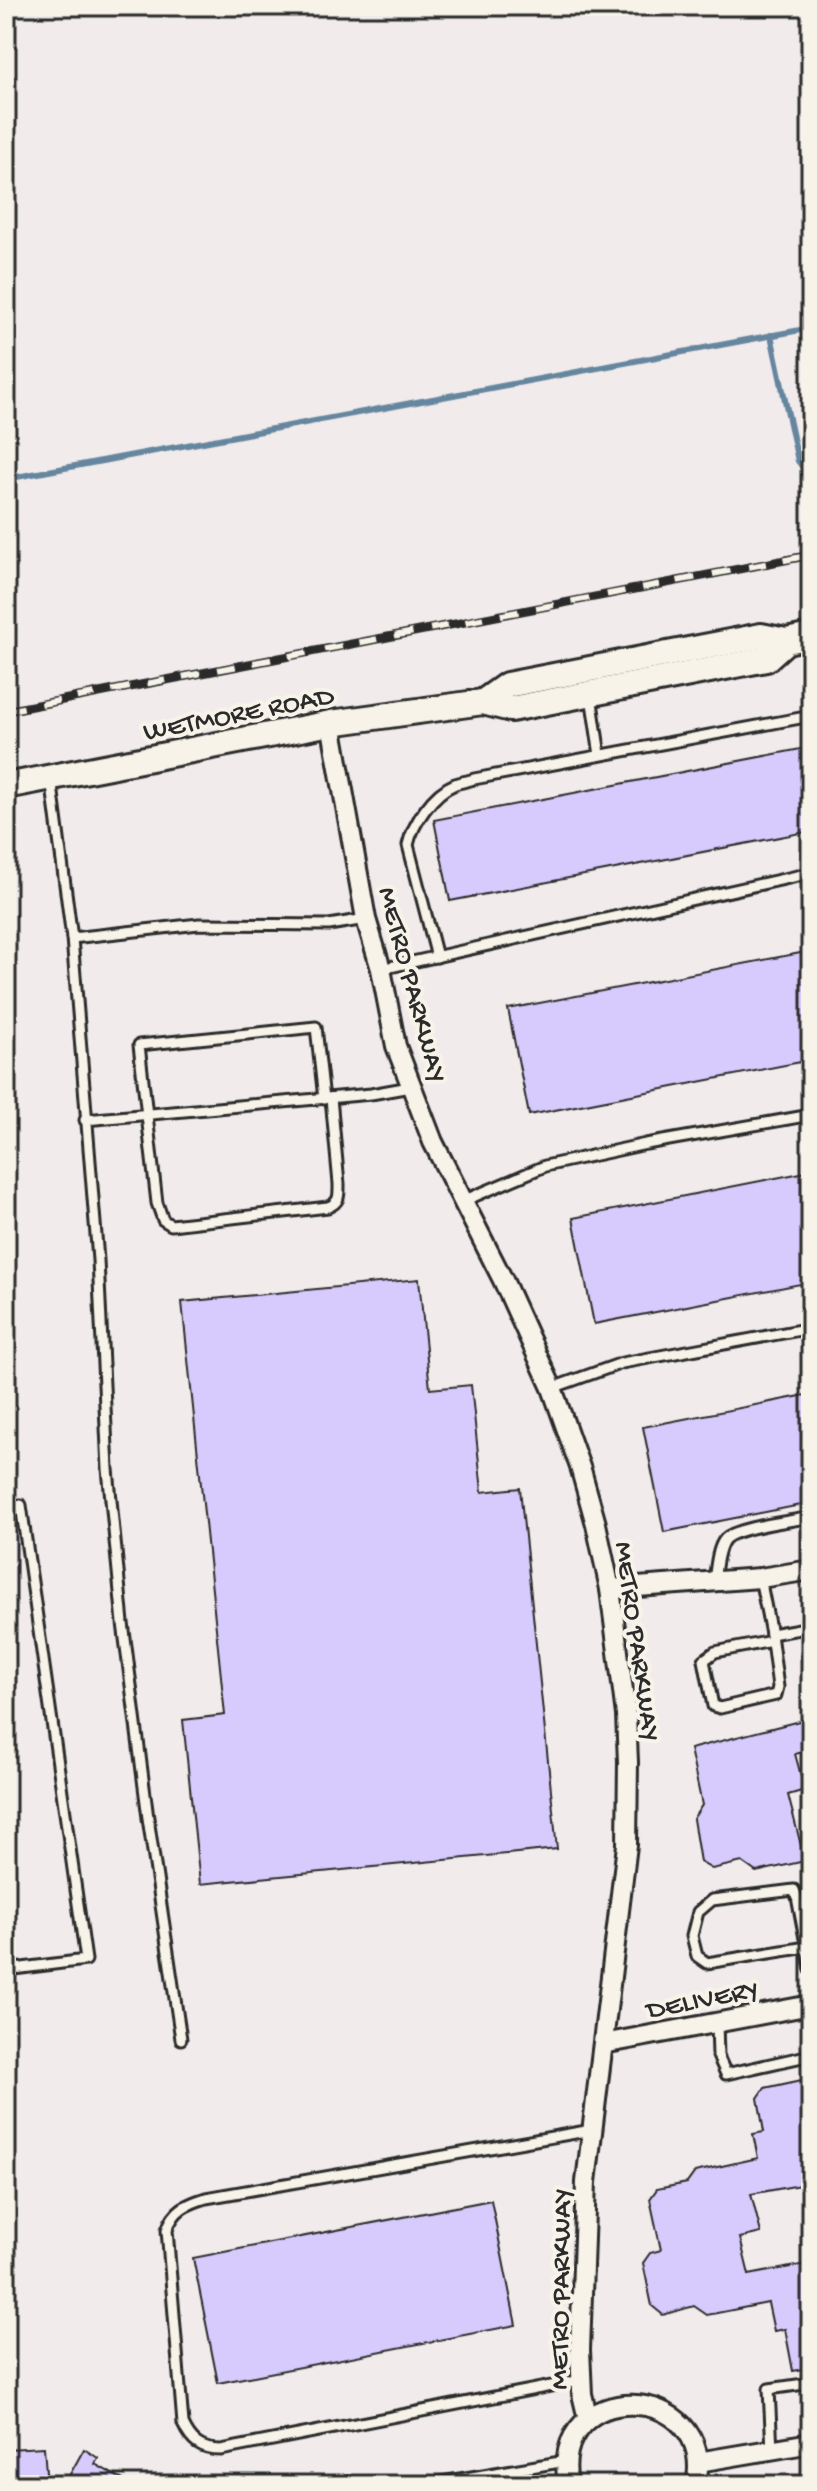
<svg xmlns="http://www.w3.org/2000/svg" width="817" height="2491" font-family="'Gochi Hand',sans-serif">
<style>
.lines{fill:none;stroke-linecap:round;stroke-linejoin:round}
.stream{stroke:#65869e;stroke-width:6}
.building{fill:#d7cbfd;stroke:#2b2b2b;stroke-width:2}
.service-casing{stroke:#2b2b2b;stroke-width:15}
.minor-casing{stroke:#2b2b2b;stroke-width:24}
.secondary-casing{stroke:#2b2b2b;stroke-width:30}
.service{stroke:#f7f3e8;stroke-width:9}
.minor{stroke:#f7f3e8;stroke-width:18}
.secondary{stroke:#f7f3e8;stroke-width:24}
.rail-casing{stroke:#2b2b2b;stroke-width:9}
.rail{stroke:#f7f3e8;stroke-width:6;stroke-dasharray:18;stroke-linecap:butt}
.labels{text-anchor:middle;stroke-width:8;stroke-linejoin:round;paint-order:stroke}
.street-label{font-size:28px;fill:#2b2b2b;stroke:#f7f3e8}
</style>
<rect width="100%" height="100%" fill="#f1ebec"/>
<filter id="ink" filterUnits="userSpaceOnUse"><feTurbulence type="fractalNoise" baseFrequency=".0125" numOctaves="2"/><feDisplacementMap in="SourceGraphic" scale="16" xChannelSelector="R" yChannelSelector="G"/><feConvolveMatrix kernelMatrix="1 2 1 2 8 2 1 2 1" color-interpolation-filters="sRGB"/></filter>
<g filter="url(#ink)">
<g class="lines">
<g class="stream">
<polyline points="771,335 798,461 811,478"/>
<polyline points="6,479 811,328"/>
</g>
</g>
<g class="building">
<polygon points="811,747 811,831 450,901 434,820"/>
<polygon points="811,951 811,1060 529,1115 508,1009"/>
<polygon points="811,1171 811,1282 594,1324 573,1218"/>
<polygon points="419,1279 430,1389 471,1385 482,1492 520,1488 557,1849 200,1884 183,1720 225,1715 182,1302"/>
<polygon points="811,1394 811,1503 664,1532 643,1427"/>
<polygon points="811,1718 811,1750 795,1754 805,1790 788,1795 805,1861 756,1872 742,1862 712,1869 700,1862 693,1819 702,1805 690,1749"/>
<polygon points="811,2078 811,2183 751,2194 761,2233 740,2238 749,2275 811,2263 811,2367 793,2371 785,2329 774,2331 768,2303 707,2315 694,2306 663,2315 652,2306 643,2263 650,2253 661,2250 650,2199 657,2189 687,2183 695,2172 758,2158 753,2134 764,2132 758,2098 765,2088"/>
<polygon points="491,2200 516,2325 218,2383 193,2258"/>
<polygon points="44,2447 47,2485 9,2485 7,2449"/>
<polygon points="84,2449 98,2458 95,2464 132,2485 64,2485"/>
</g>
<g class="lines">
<g class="service-casing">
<g id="service">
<polyline points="591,696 600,755"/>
<polyline points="51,778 72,938 98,1260 108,1469 123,1623 148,1818 181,2039"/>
<polyline points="72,938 199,924 329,925 366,919"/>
<path d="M437,957L408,845C413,823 433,793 455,784C461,782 468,781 474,779L811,716"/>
<polyline points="381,969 811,873"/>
<path d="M324,1099L316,1027L139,1045L157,1203L163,1220L171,1225L328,1207C340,1202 339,1196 339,1184L331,1098"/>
<polyline points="85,1120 371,1094 410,1087"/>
<polyline points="463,1201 545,1166 646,1144 811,1115"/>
<polyline points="552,1388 622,1363 811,1328"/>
<polyline points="6,1507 21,1505 86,1960 6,1970"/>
<polyline points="760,1578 771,1634 811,1627"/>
<path d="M714,1581C716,1569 717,1548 725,1539C736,1527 793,1521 811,1517"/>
<polyline points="771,1634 778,1687 776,1695 720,1708 713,1706 704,1660 715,1652 772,1641"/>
<polyline points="807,1947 707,1963 697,1956 692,1936 698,1912 712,1900 794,1890 797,1897 811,1970"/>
<polyline points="717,2022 718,2056 726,2074 811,2055"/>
<path d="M582,2380L221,2450C201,2450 191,2442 183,2424L167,2230C174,2209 187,2204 206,2198L592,2130"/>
<polyline points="772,2450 769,2389 811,2383"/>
<polyline points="424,2485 566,2461"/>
</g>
</g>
<g class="minor-casing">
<g id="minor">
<polyline points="331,723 366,919 381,969 396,1046 433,1142 503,1280 552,1388 581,1470 596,1524 610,1589 626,1715 628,1762 627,1845 586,2182 580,2350 582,2394 588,2419"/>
<polyline points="610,1589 760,1578 811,1570"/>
<polyline points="603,2044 811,2005"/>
<polyline points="698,2462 811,2443"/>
<path d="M568,2485C548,2375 718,2381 696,2485"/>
</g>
</g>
<g class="secondary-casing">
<g id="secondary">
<polyline points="483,702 507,685 761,636 786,641 811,636"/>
<polyline points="6,786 331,723 483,702 511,709 766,659 786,641"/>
</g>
</g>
<use href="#service" class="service"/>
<use href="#minor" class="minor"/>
<use href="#secondary" class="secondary"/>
<g class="rail-casing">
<polyline id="rail" points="6,711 811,555"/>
</g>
<use href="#rail" class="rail"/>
</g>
</g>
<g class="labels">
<g class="street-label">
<text transform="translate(238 711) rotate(-11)" y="10">WETMORE ROAD</text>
<text transform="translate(415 984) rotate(75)" y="10">METRO PARKWAY</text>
<text transform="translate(640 1641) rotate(82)" y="10">METRO PARKWAY</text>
<text transform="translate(702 1997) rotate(-11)" y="10">DELIVERY</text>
<text transform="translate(558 2289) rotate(-89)" y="10">METRO PARKWAY</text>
</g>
</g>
<rect width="817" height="2491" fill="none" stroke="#f7f3e8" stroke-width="32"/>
<rect x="16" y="16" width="785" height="2459" fill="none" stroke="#2b2b2b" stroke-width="3" filter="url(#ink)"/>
</svg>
